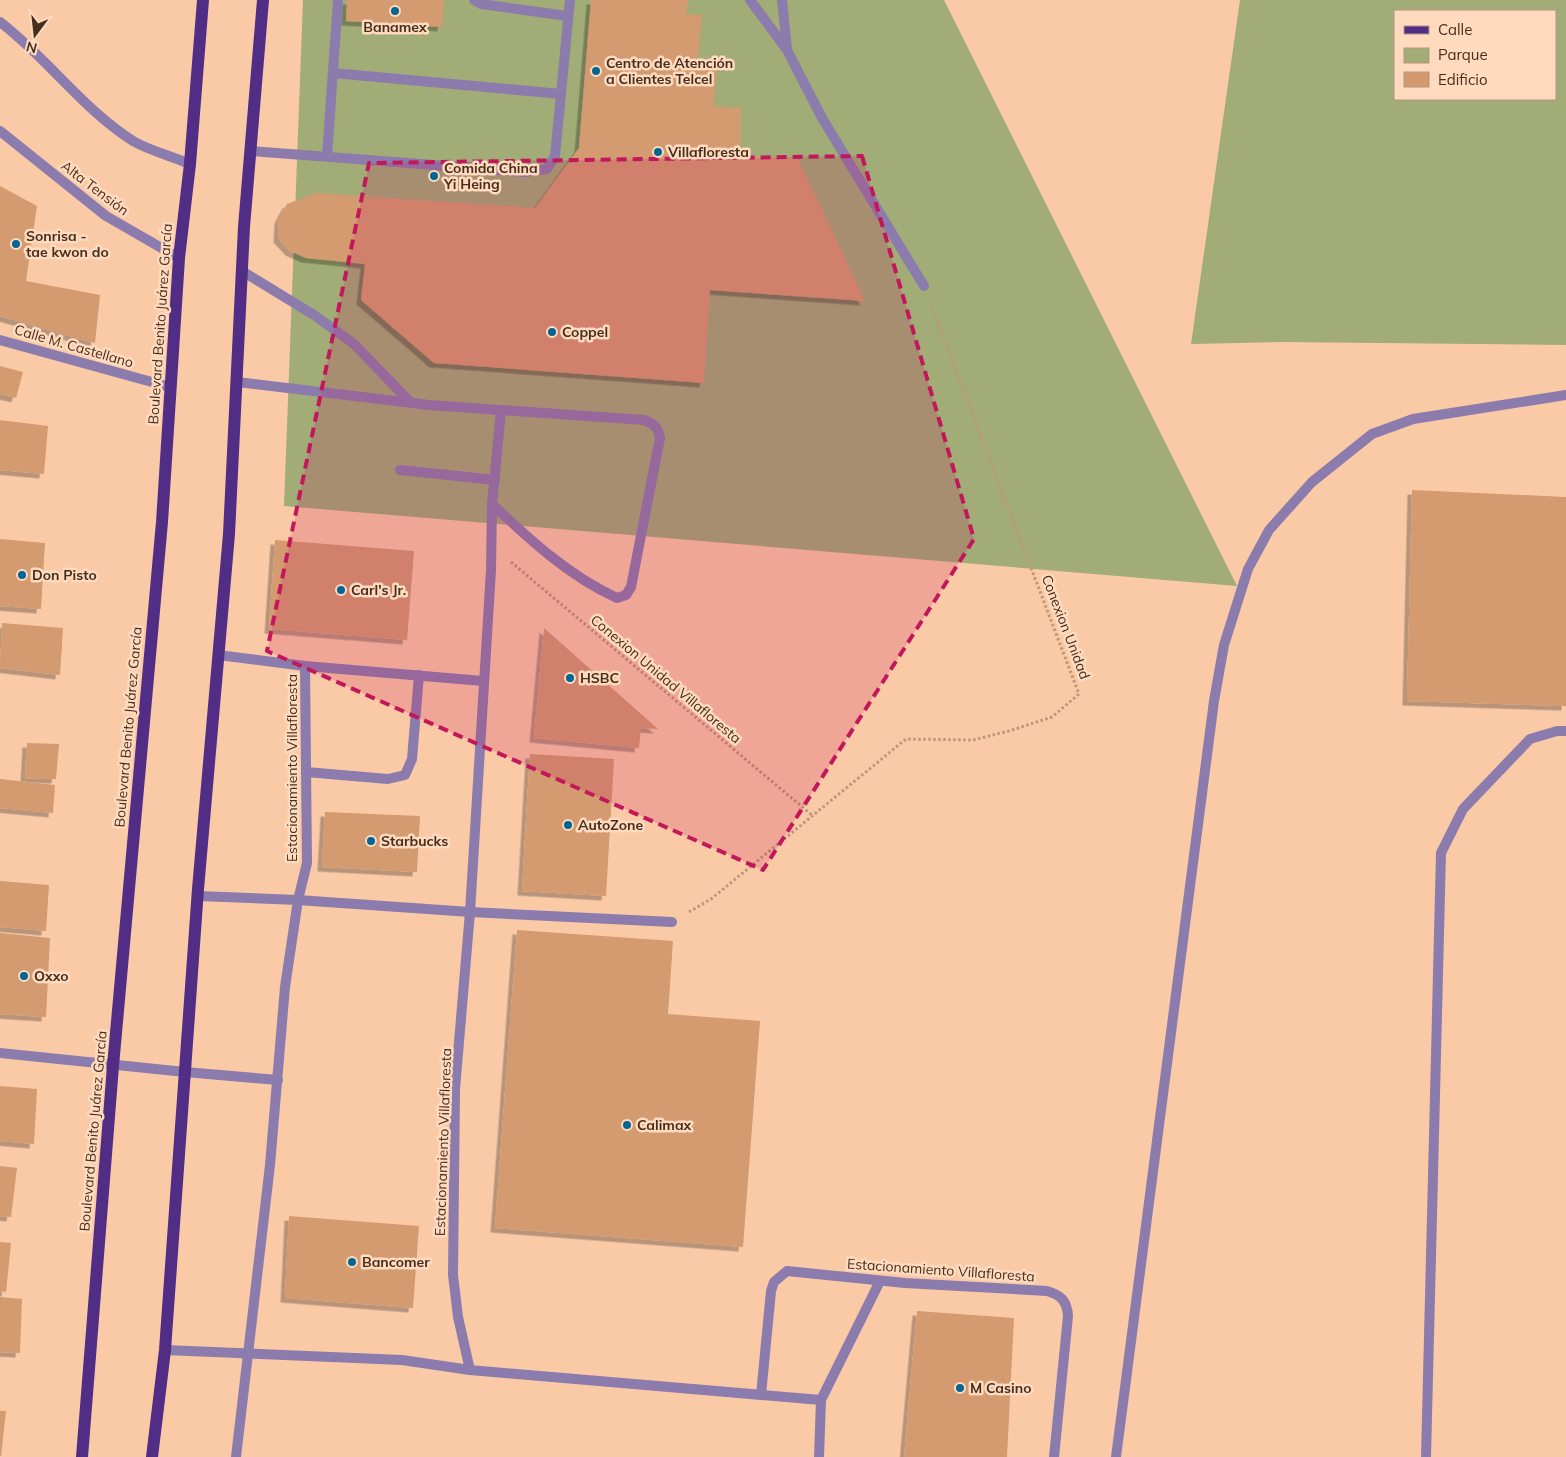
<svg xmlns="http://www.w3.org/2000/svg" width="1566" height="1457" font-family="Mulish,sans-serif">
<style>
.green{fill:#a1ac76;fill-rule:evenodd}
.building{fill:#d49a6f;filter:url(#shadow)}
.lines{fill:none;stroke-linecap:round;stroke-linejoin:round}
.path{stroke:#be9678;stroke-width:3;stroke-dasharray:2.5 2.5;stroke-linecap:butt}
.service{stroke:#8b7cad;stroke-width:10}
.minor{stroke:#8b7cad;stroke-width:10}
.primary{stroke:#512d86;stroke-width:12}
.marked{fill:#c2185b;fill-opacity:0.2;stroke:#c2185b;stroke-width:4;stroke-dasharray:10 6;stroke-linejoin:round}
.poi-dot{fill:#006694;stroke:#ffdabf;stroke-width:2}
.labels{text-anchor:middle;stroke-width:5;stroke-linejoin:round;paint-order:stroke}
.poi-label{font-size:14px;font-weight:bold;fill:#462f1d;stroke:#ffdabf;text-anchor:start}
.street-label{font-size:14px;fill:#462f1d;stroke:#ffdabf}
</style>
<defs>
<filter id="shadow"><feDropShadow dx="-4.5" dy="4.5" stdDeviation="0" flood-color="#0004"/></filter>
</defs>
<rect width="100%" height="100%" fill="#facaa6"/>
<g class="green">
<polygon points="303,0 944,0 1237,586 284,506"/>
<path d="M1240,0H1566V345L1282,342L1191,344ZM1555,11V99H1395V11Z"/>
</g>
<g class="building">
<polygon points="347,0 444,0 442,27 346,21"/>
<polygon points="591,0 688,0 686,14 702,15 698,58 718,60 713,106 741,108 741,156 798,159 865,301 710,290 704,383 434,363 361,300 365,264 306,258 290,251 278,238 279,219 287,204 316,193 535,208 579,148"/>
<polygon points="0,186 37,206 26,281 100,295 95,343 0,316"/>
<polygon points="0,366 23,372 16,398 0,394"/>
<polygon points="0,420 48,426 44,474 0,470"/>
<polygon points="1412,490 1566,497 1566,706 1407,701"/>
<polygon points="0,539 45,543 41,609 0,606"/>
<polygon points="275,540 414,551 407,640 269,629"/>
<polygon points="2,623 63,628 60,675 0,668"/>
<polygon points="544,628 658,729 641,728 639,748 534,738"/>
<polygon points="27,743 59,744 56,779 25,778"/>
<polygon points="530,754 614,759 606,896 522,891"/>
<polygon points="0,779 55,785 53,813 0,808"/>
<polygon points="325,812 420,816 417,872 322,867"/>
<polygon points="0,881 49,885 46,931 0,927"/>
<polygon points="517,930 673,941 668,1014 760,1021 743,1247 495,1228"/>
<polygon points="0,933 50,938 46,1017 0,1014"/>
<polygon points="0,1086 37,1089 34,1144 0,1141"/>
<polygon points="0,1166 17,1168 11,1217 0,1216"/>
<polygon points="289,1216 419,1226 413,1308 285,1298"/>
<polygon points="0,1242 11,1243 6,1292 0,1291"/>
<polygon points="0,1297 22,1299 20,1353 0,1352"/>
<polygon points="917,1311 1014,1318 1007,1457 904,1457"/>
<polygon points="0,1411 6,1411 1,1456 0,1456"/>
</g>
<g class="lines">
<g class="path">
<polyline points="511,562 813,816"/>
<polyline points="689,912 711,899 906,739 973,740 1009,731 1052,717 1079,694 931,305"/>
</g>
<g class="service">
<polyline points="474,0 481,4 567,16"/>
<polyline points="750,0 787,50 822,118 924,286"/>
<polyline points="782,0 787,49"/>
<polyline points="333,73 561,94"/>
<polyline points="250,151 525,172 547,169 555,156 570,0"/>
<polyline points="327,156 338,0"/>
<polyline points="242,271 314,315 354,344 410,402"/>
<path d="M237,382L429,405L644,420C654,424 658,427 660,438L631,587L626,595L617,598C569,576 530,540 492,504"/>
<polyline points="400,470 495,480"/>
<polyline points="218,655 305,666 483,681"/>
<polyline points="306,772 388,779 405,775 412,759 419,675"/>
<polyline points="198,896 298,900 470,912 672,922"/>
<polyline points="185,1072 278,1080"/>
<polyline points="165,1350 402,1360 470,1370 821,1400 819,1457"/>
<polyline points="470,1370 458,1317 453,1275 455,1089 470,912 491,570 492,504 501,411"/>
<path d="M761,1395L771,1291L774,1282L787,1271L905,1283L1047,1291C1061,1295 1067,1301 1068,1316L1054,1457"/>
<polyline points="821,1400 880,1281"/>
<polyline points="236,1457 270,1165 285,987 298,900 307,863 305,666"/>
<polyline points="1116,1457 1214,701 1224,645 1248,569 1269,530 1312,482 1372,434 1413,419 1566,395"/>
<polyline points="1426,1457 1441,853 1463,809 1530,739 1557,731 1566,731"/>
</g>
<g class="minor">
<path d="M0,22C47,58 83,109 133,141C150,151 172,156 190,164"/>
<polyline points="0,131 106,216 179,258"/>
<polyline points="0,340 170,387"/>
<polyline points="0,1053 185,1072"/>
</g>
<g class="primary">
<polyline points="82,1457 113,1066 162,522 179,258 190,164 203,0"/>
<polyline points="152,1457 165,1350 198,889 229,534 244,227 263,0"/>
</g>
</g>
<path class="marked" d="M862,156L974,539L763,870L267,651L369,163Z"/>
<g class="poi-dot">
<circle cx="395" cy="11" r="5"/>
<circle cx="596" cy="71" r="5"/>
<circle cx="658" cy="152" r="5"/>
<circle cx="434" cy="176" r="5"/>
<circle cx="16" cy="244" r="5"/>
<circle cx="552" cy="332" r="5"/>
<circle cx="22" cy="575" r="5"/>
<circle cx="341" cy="590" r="5"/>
<circle cx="570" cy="678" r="5"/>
<circle cx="568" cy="825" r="5"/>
<circle cx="371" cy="841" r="5"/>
<circle cx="24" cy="976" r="5"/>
<circle cx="627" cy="1125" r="5"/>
<circle cx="352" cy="1262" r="5"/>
<circle cx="960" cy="1388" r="5"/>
</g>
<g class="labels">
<g class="poi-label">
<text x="395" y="32" text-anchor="middle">Banamex</text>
<text x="606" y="68">Centro de Atención<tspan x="606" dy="16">a Clientes Telcel</tspan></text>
<text x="668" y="157">Villafloresta</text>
<text x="444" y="173">Comida China<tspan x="444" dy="16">Yi Heing</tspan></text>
<text x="26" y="241">Sonrisa -<tspan x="26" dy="16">tae kwon do</tspan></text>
<text x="562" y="337">Coppel</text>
<text x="32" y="580">Don Pisto</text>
<text x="351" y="595">Carl's Jr.</text>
<text x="580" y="683">HSBC</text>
<text x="578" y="830">AutoZone</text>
<text x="381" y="846">Starbucks</text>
<text x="34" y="981">Oxxo</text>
<text x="637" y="1130">Calimax</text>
<text x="362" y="1267">Bancomer</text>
<text x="970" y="1393">M Casino</text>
</g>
<g class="street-label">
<text transform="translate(95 188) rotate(37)" y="5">Alta Tensión</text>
<text transform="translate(160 324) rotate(-86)" y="5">Boulevard Benito Juárez García</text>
<text transform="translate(74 346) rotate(16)" y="5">Calle M. Castellano</text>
<text transform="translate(1066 627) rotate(69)" y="5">Conexion Unidad</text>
<text transform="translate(666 679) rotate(40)" y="5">Conexion Unidad Villafloresta</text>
<text transform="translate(128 727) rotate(-85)" y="5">Boulevard Benito Juárez García</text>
<text transform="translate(292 768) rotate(-90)" y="5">Estacionamiento Villafloresta</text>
<text transform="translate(93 1131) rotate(-85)" y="5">Boulevard Benito Juárez García</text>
<text transform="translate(443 1142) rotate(-88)" y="5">Estacionamiento Villafloresta</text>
<text transform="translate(941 1270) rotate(4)" y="5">Estacionamiento Villafloresta</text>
</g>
</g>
<rect x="1394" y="10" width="162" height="90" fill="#ffdabf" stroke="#b5967e"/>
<rect x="1404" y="26" width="25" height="8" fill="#512d86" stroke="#b5967e"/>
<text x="1438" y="35" font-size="15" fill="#462f1d">Calle</text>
<rect x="1404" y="48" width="25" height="15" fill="#a1ac76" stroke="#b5967e"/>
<text x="1438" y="60" font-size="15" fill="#462f1d">Parque</text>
<rect x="1404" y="72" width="25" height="15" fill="#d49a6f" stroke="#b5967e"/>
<text x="1438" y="85" font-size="15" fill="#462f1d">Edificio</text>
<g transform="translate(35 35) rotate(195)" stroke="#ffdabf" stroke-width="4" paint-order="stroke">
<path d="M0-4L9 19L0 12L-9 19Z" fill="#462f1d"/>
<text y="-8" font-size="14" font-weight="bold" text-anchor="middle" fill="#462f1d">N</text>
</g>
</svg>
